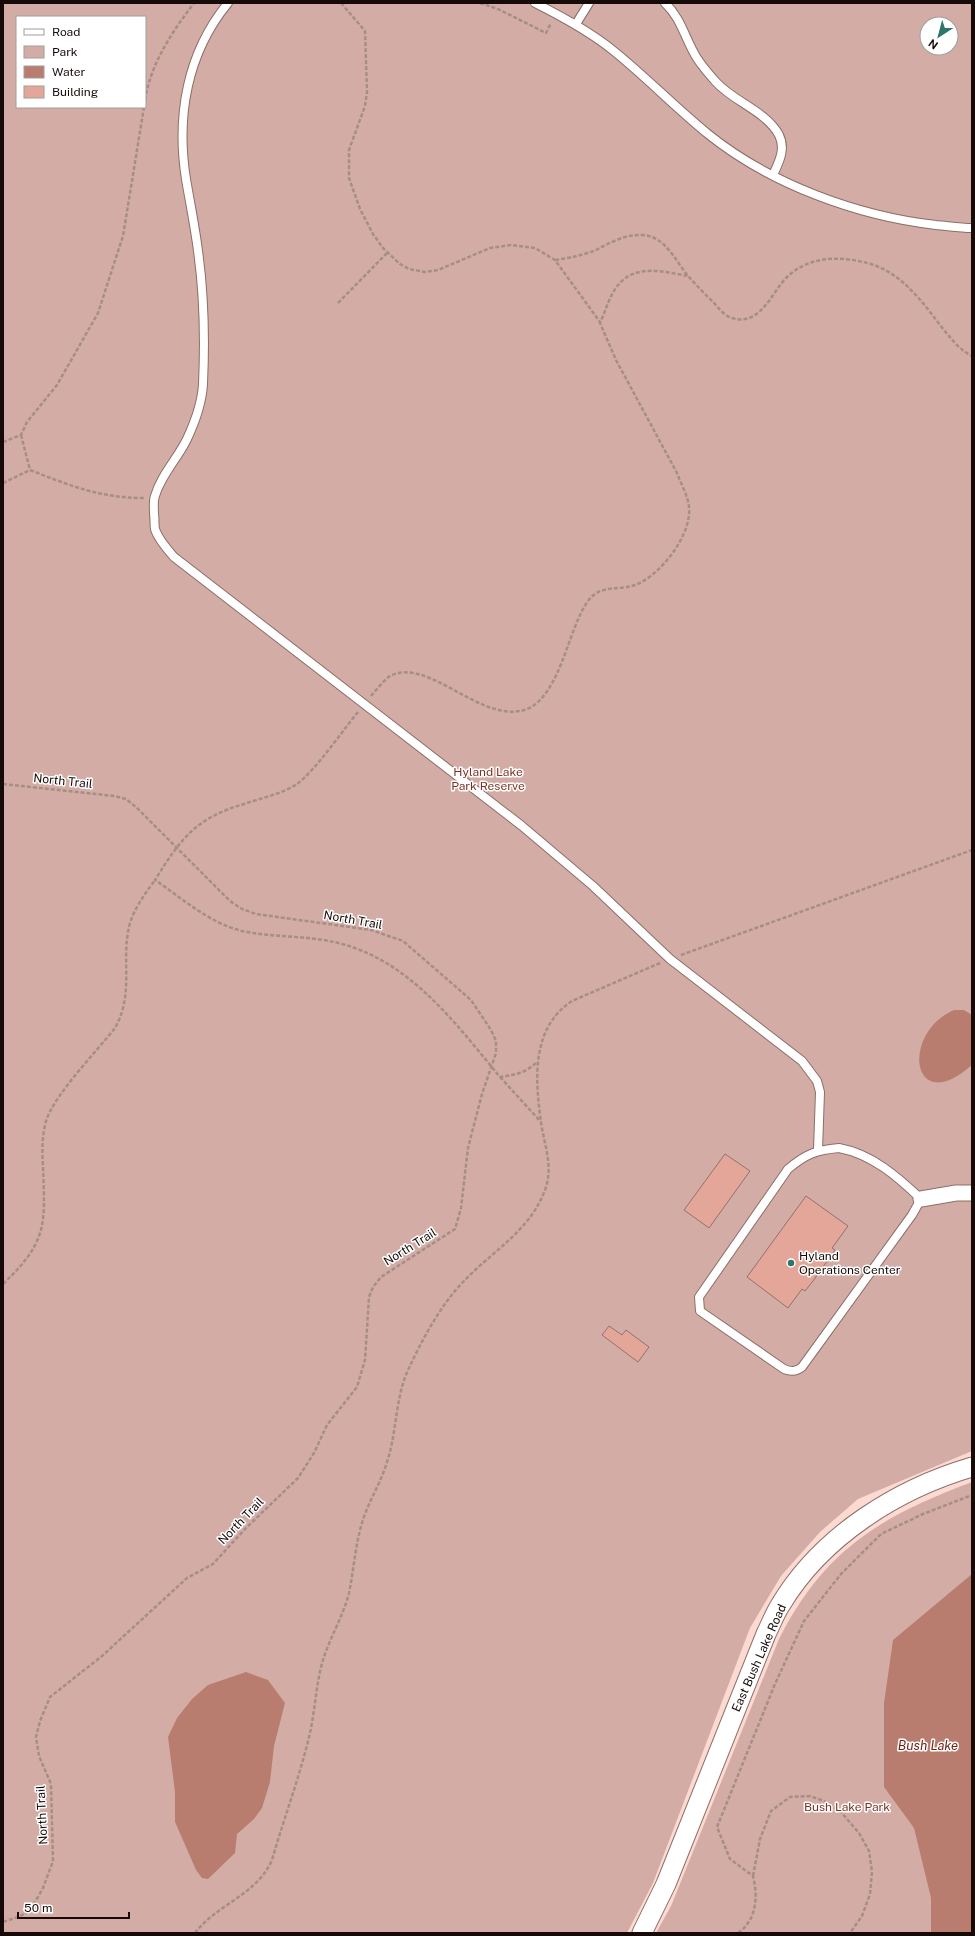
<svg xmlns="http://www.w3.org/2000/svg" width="975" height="1936" font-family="'Public Sans',sans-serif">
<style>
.green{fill:#d3ada5;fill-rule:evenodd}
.water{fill:#b97d70}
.building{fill:#e4a698;stroke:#91726c}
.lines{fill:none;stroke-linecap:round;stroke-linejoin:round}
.service-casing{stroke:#8c6e67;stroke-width:10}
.minor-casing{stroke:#8c6e67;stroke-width:17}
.tertiary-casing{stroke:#8c6e67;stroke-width:21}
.path{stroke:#a78d88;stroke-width:2.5;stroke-dasharray:4 2;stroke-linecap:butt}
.service{stroke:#fff;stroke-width:8}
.minor{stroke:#fff;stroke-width:15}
.tertiary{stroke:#fff;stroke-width:19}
.poi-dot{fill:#2e756b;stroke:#fff;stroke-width:1.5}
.labels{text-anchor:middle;stroke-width:3;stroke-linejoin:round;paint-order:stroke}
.park-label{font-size:12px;fill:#7b3123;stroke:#fff}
.street-label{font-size:12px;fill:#150a08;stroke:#fff}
.poi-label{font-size:12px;fill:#150a08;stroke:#fff;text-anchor:start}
.water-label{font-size:13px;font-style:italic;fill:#6e2517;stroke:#fff}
</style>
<rect width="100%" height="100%" fill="#fcdad2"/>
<g class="green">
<path d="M3,3H972V1451L858,1499L820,1532L781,1576L750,1628L653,1883L627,1933H3ZM17,17H145V107H17ZM927,24H951V48H927Z"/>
<path d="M972,1482V1933H656L671,1906L779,1639C824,1550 881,1516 972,1482Z"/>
</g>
<g class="water">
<path d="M954,1010H964L972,1015V1065C911,1119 900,1033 954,1010Z"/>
<polygon points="972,1574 972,1933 931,1933 931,1898 914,1828 884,1787 884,1703 893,1640"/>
<polygon points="246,1672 268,1680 285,1703 274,1746 270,1782 262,1808 254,1819 237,1834 235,1853 208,1879 202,1878 196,1870 175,1822 175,1792 168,1737 177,1718 192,1699 208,1685"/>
</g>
<g class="building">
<polygon points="725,1154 750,1171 709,1228 684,1210"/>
<polygon points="806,1196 848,1226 832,1248 835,1250 813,1281 805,1291 802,1289 788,1308 747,1277"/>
<polygon points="609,1326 622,1335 626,1330 649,1347 638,1362 602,1335"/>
</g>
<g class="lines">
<g class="service-casing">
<g id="service">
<path d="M228,3C187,53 176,116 186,179C190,203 195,227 198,251C204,294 205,340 203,384C202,402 195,422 187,439C178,458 161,475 155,496C153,501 154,509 154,514C155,519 154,525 155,529C158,539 167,549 174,557L522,826L593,886L670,959L802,1061L817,1081L820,1092L818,1150"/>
<path d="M535,3C563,17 591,32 615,52C647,78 676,108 708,134C770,184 857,216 936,225C948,226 960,228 972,228"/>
<path d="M665,3C680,17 684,35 694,53C699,63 708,73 716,82C734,102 766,111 779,135C786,149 779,162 773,175"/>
<polyline points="576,24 589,3"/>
<path d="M839,1148C872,1154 898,1177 921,1199L912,1215L802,1367C796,1372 791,1372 784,1369L700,1311L699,1297L788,1169C806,1154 816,1150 839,1148Z"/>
</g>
</g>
<g class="minor-casing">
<polyline id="minor" points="921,1199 956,1193 972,1193"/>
</g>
<g class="tertiary-casing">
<path id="tertiary" d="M642,1933L666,1884L766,1634C771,1624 775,1613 781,1604C822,1536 897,1489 972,1467"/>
</g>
<g class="path">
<polyline points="341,3 365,31 367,92 365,106 349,150 349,178 360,209 373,234 383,248 400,264 409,269 425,272 438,270 490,248 511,245 535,248 555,260 600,322"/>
<polyline points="480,3 498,9 546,33 551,23"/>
<path d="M145,100C151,63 172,32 194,3"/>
<path d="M555,260C570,258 583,255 596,250C610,243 625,234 642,235C666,236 675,261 689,277C697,286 706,295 714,303C719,309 725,316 732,318C761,327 772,291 788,276C811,255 843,256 871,264C902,274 921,300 940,325C950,337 958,349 972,356"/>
<polyline points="338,303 387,253"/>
<polyline points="21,435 30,470"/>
<polyline points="3,442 21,435 27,422 57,385 98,313 123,236 144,107"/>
<path d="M3,483L30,470C71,486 100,498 145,498"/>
<path d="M371,696C377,689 383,681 390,676C427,657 477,719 520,711C560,704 567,629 588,601C600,584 618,591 635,585C660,576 692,535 689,507C688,496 681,484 677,473L616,360L600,323C606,310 610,293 620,283C637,264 666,272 688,276"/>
<path d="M358,712C342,731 316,770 297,784C282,794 261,798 244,804C195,818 180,840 155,880C183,899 213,926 247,932C286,939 321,934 360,950C419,973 461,1030 500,1077C514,1075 526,1073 537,1062"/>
<polyline points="3,784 114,796 126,799 137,808 230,901 242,909 256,914 371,930 403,941 471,1000 491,1030 496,1041 496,1053 482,1094 468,1148 461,1208 455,1229 381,1277 373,1287 369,1297 365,1360 357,1387 327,1425 314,1453 298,1478 245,1529 213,1564 187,1578 102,1656 50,1697 40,1721 36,1737 39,1756 51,1784 53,1861 43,1888 30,1911 18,1917 3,1922"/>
<polyline points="681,955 972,850"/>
<polyline points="500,1077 541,1122"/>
<path d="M3,1284C48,1241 45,1225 43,1166C42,1151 42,1136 46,1121C54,1095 97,1051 115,1028C135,992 120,960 130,923C135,907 145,894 155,880"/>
<polyline points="753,1876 760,1839 771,1811 790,1797 810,1796 824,1801 841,1812 859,1833 869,1851 872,1872 870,1894 862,1916 850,1933"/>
<path d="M195,1933C217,1904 257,1895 272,1860C284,1818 300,1776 310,1733C315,1710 316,1686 322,1663C329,1639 343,1617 349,1593C354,1569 355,1546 362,1523C368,1502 381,1483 387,1462C397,1432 395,1399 408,1370C422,1340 440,1306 463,1282C492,1251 532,1230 546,1187C553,1165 544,1144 541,1122C535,1079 531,1028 572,1001L660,963"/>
<path d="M738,1933C757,1920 758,1896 753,1876L730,1859L717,1827L775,1684L804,1621L841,1574L881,1534L923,1514L972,1495"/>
</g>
<use href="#service" class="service"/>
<use href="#minor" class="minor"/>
<use href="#tertiary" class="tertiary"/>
</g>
<circle class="poi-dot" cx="791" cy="1263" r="4"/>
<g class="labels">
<g class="park-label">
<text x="488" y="776">Hyland Lake<tspan x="488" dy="14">Park Reserve</tspan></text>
<text x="847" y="1811">Bush Lake Park</text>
</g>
<g class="street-label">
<text transform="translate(63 781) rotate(6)" y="4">North Trail</text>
<text transform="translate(353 920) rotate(10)" y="4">North Trail</text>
<text transform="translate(410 1247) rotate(-32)" y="4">North Trail</text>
<text transform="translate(241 1521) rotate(-46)" y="4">North Trail</text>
<text transform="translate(759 1658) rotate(-66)" y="4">East Bush Lake Road</text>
<text transform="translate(42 1815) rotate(-93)" y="4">North Trail</text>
</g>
<g class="poi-label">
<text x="799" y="1260">Hyland<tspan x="799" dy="14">Operations Center</tspan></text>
</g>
<g class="water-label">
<text x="928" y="1750">Bush Lake</text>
</g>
</g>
<rect width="975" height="1936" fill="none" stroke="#150a08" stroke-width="8"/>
<rect x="16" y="16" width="130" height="92" fill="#ffffff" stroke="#a19d9c"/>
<rect x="24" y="29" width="20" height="6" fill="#ffffff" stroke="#a19d9c"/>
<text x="52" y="36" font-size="12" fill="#150a08">Road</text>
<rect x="24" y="46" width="20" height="12" fill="#d3ada5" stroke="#a19d9c"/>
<text x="52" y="56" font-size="12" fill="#150a08">Park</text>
<rect x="24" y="66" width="20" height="12" fill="#b97d70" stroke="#a19d9c"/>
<text x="52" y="76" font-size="12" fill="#150a08">Water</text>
<rect x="24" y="86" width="20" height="12" fill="#e4a698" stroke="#a19d9c"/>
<text x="52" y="96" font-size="12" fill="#150a08">Building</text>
<g transform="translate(939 36) rotate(216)"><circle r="19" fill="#ffffff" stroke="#a19d9c"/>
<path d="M0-3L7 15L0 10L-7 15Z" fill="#2e756b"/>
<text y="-6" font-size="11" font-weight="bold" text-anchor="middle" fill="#150a08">N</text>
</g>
<path d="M18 1912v6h111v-6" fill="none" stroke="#150a08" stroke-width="2"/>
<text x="24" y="1912" font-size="12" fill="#150a08" stroke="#ffffff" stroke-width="3" paint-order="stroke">50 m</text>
</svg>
